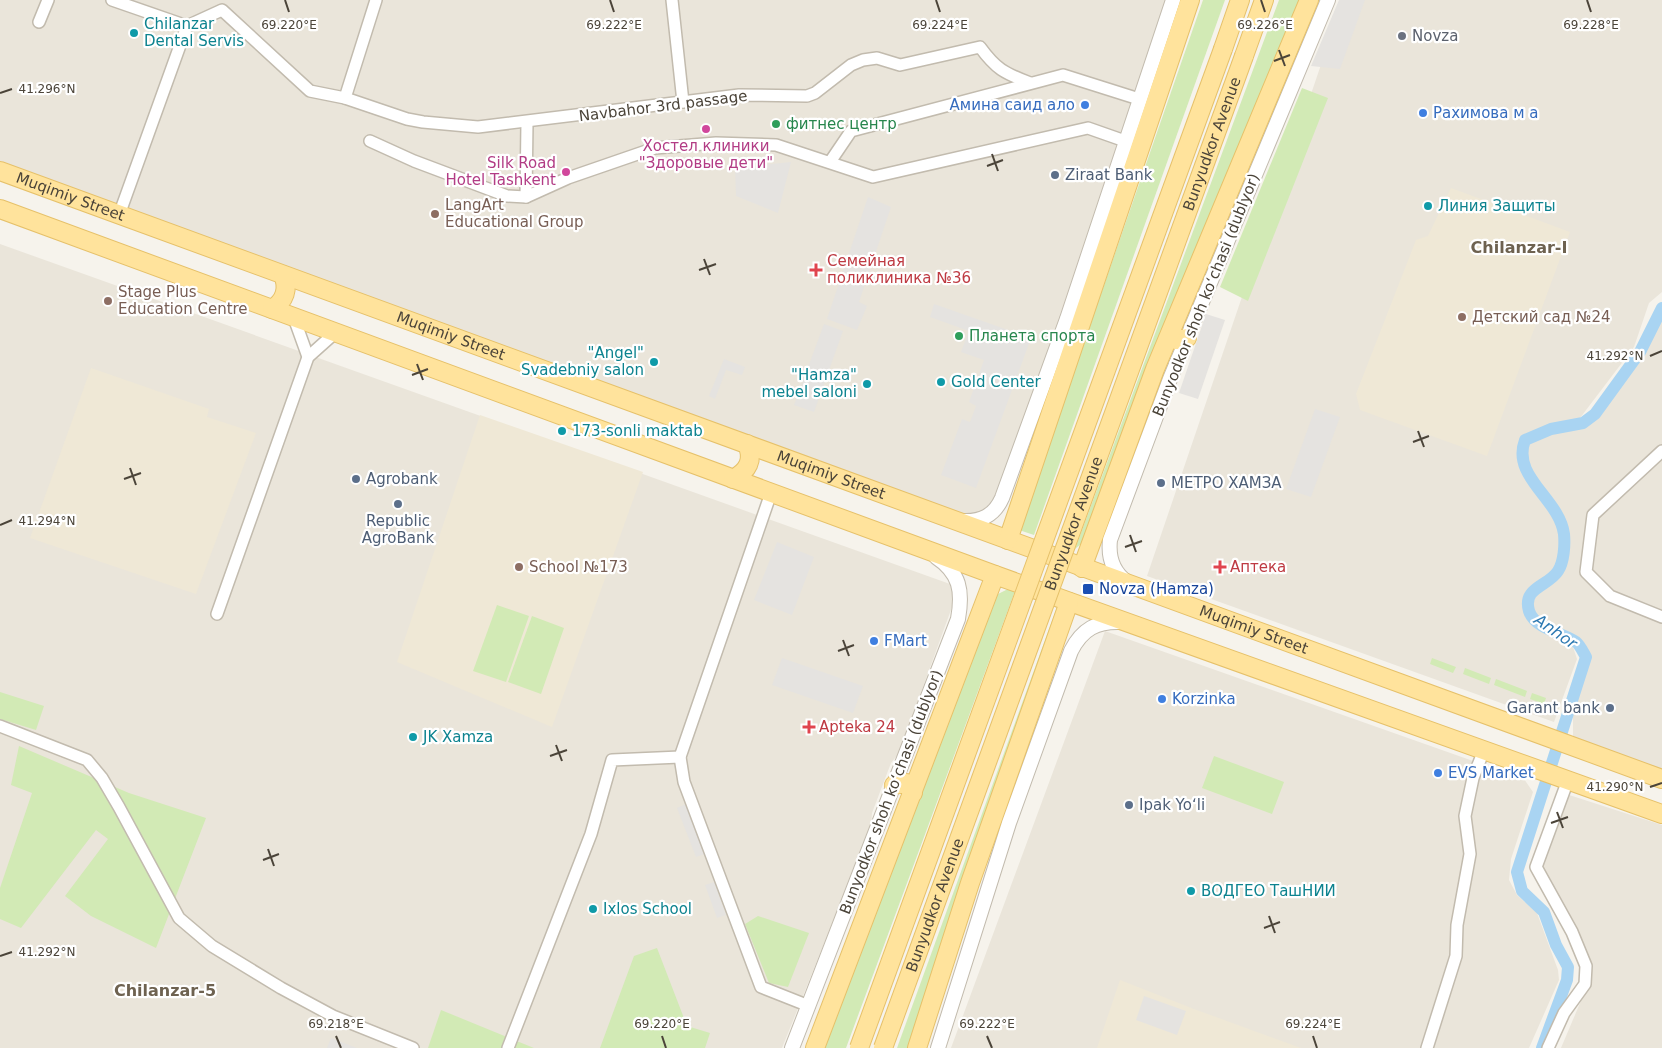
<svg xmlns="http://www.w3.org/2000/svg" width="1662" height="1048" font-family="'DejaVu Sans',sans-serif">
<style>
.residential{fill:#eae5da}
.education{fill:#efe8d6}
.green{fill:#d2eab5}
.parking{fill:#e5e3e0}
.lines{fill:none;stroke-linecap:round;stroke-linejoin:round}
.canal{stroke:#a9d4f2;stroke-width:12}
.minor-casing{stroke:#c2bbae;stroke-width:14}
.tertiary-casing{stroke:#c2bbae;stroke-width:16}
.primary-casing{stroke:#e6c16a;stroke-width:20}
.minor{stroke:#fff;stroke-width:11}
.tertiary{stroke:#fff;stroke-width:14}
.primary{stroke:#ffe39c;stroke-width:18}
.primary-bridge-casing{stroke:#e6c16a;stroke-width:20;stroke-linecap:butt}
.primary-bridge{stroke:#ffe39c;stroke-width:18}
.ticks{fill:none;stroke:#4b4439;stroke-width:2}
.culture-dot{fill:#0f9aa8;stroke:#fff;stroke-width:2}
.worship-dot{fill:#6b7280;stroke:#fff;stroke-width:2}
.shop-dot{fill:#3f7fe0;stroke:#fff;stroke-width:2}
.leisure-dot{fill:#2e9e5b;stroke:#fff;stroke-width:2}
.hotel-dot{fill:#d1479c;stroke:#fff;stroke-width:2}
.service-dot{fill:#5c6f8a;stroke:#fff;stroke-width:2}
.education-dot{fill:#8d6e63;stroke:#fff;stroke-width:2}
.health-dot{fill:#e0444e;stroke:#fff;stroke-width:2}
.transit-dot{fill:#1a4fb4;stroke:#fff;stroke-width:2}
.labels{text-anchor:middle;stroke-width:4.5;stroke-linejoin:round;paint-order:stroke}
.culture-label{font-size:15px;fill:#0d838f;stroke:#fff;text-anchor:start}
.worship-label{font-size:15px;fill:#5b616d;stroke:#fff;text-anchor:start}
.shop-label{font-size:15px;fill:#366cbe;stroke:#fff;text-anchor:start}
.street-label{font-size:15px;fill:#4b4439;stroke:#fff}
.leisure-label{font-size:15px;fill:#27864d;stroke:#fff;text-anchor:start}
.hotel-label{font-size:15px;fill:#b23c85;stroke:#fff}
.service-label{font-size:15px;fill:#4e5e75;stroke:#fff;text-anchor:start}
.education-label{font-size:15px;fill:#785e54;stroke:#fff;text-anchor:start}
.health-label{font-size:15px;fill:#be3a42;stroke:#fff;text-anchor:start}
.transit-label{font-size:15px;fill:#164399;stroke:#fff;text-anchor:start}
.neighbourhood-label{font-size:16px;font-weight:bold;fill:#6e6250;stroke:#fff}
.water-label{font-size:16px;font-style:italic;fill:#2e7ab2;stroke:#fff}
.ticks-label{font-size:12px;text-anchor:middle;fill:#4b4439;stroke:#fff;stroke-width:4.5;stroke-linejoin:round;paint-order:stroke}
</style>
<rect width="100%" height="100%" fill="#f6f3ec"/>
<g class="residential">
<polygon points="0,0 1173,0 1006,488 977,520 0,171"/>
<polygon points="1343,0 1662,0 1662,292 1649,303 1634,347 1580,418 1549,426 1530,437 1551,429 1583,423 1595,414 1640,352 1662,308 1662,779 1573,746 1573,701 1586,657 1577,643 1554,631 1573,647 1577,659 1554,722 1147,576"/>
<polygon points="0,244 950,584 956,596 899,753 891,763 872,813 871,827 782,1048 0,1048"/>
<polygon points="1105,631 1524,779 1533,792 1511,859 1509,880 1517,895 1537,913 1558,970 1559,980 1529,1048 951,1048"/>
<polygon points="1563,793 1662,825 1662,1048 1561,1048 1583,996 1588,973 1538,875"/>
</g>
<g class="education">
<polygon points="1451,188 1570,232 1487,456 1360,410 1356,394 1416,240 1428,236"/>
<polygon points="91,368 209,409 207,417 256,433 196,594 30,538"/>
<polygon points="480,415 643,472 552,727 397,662"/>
<polygon points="1120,980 1194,1009 1301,1048 1097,1048"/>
</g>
<g class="green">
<polygon points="1203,0 1225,0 1034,535 1019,530"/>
<polygon points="1279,0 1302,0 1144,374 1082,543 1075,549"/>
<polygon points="1302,88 1328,98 1248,301 1220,287"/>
<polygon points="1008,589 1015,591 846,1048 822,1048 943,738 993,601 996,595"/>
<polygon points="497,605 529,616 506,682 473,671"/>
<polygon points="1057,607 1058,611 910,1048 897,1048"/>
<polygon points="532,616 564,628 541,694 508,682"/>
<polygon points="1432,658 1456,667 1453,673 1430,664"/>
<polygon points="1465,668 1491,678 1489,684 1463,674"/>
<polygon points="1496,679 1527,691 1525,697 1494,685"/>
<polygon points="0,692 44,706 36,730 0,719"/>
<polygon points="1532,693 1546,698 1544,704 1530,699"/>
<polygon points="19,746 129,793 206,818 156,948 91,916 65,896 108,839 96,830 21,928 0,919 0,888 32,793 11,785"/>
<polygon points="1214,756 1284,782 1272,814 1202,788"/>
<polygon points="758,916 809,933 788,987 769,983 745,924"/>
<polygon points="657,948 687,1026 710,1033 705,1048 600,1048 634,956"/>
<polygon points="441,1010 534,1048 428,1048"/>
</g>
<g class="parking">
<polygon points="1339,0 1365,0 1340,69 1311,66"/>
<polygon points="791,162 778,213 736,196 735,168"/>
<polygon points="868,197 891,207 859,302 867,306 857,330 827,319"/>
<polygon points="934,304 1031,338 976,488 941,475 962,419 970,422 976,406 969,402 984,360 961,352 969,331 930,317"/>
<polygon points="1206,314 1225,320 1198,399 1179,393"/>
<polygon points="824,324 843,331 814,412 794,405"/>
<polygon points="724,359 745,367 742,375 726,370 715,399 709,396"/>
<polygon points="1315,409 1340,417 1311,497 1286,489"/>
<polygon points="777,542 814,557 792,615 754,600"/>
<polygon points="782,658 863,686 853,713 772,685"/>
<polygon points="686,804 705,854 696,857 677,808"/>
<polygon points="714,882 726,915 717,918 705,885"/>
<polygon points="1144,996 1186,1011 1177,1035 1136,1020"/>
<polygon points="331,1038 357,1048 327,1048"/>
</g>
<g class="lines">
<path class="canal" d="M1542,1048L1567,980L1568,967L1556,945L1544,912L1522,891L1517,872L1586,657C1583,652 1580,645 1576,642C1561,632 1535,629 1529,611C1522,587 1549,586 1558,571C1564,562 1565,545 1564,534C1559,498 1511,477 1525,440L1551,429L1583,423L1595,414L1640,352L1662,308"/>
<g class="minor-casing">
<g id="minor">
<path d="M112,0L187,26L222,10L310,91L345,98L407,119L423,122L478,127L739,95L807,96L815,93L851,65L863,60L877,58L900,65L980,47C996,69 1004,73 1030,83"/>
<polyline points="672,0 683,102"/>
<polyline points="39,22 48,0"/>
<polyline points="345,98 376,0"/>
<polyline points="370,141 414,161 507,196 526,197 568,178 655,148 716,143 776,145 873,177 1088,128 1125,141"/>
<polyline points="830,162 851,131 1063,75 1139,99"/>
<polyline points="526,197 527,122"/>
<polyline points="119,215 187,26"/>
<polyline points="294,318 308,357"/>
<polyline points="1662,451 1593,515 1586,572 1610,596 1662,617"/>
<polyline points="771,493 680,757 684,782 761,987 809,1006"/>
<polyline points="217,614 308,357 336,332"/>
<polyline points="0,726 87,760 102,778 119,807 179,918 212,946 281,988 333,1016 413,1048"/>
<polyline points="508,1048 591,834 612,760 680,757"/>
<polyline points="1427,1048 1456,956 1457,925 1470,854 1465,816 1473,778 1484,750"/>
<polyline points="1548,1048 1564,1013 1585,984 1586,966 1572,932 1536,867 1568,780"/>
</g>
</g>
<g class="tertiary-casing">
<g id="tertiary">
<path d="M962,521C981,522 994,516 1002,498L1067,319L1173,0"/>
<path d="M1127,582C1113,572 1108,558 1110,540L1170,379L1328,0"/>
<path d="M792,1048L958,619C963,591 960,573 936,557"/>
<path d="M938,1048L1009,823L1071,651C1082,629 1097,621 1121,622"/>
</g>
</g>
<g class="primary-casing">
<g id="primary">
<polyline points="1223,49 1240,0"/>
<polyline points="1244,56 1264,0"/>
<path id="s1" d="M0,171L1662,779"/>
<polyline points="0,209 995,575 1662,814"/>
<path d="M272,309C285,301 289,289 283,275"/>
<polyline points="1171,332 1177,340 1187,338"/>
<path d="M733,479C748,471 754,460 747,444"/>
<polyline points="1008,540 1190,0"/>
<polyline points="1082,568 1155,369 1309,0"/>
<polyline points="894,785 906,783 913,793"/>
<polyline points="815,1048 995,575"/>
<polyline points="917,1048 970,883 1069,602"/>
</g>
</g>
<use href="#minor" class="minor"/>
<use href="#tertiary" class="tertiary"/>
<use href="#primary" class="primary"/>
<g class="primary-bridge-casing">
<g id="primary-bridge">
<polyline points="859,1048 1223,49"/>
<path id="s2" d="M883,1048L1244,56"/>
</g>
</g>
<use href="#primary-bridge" class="primary-bridge"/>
</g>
<path class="ticks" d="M285,0L289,12M610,0L614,12M936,0L940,12M1261,0L1265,12M1587,0L1591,12M1279,50L1285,66M1274,61L1290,55M0,93L12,89M992,154L998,171M987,166L1003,160M704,259L710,275M699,270L716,264M1650,356L1662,351M417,364L423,380M412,375L428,369M1418,431L1424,447M1413,442L1429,436M130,468L136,485M124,479L141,473M0,525L12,520M1130,535L1136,552M1125,547L1142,541M843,640L849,656M838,651L854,645M556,745L562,761M550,756L567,750M1650,787L1662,783M1557,812L1563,828M1551,823L1568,817M268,849L274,866M263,860L279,854M1269,916L1275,933M1264,928L1280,922M0,956L12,952M336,1036L341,1048M662,1036L666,1048M987,1036L992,1048M1313,1036L1317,1048"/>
<g class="culture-dot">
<circle cx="134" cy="33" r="5"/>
<circle cx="1428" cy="206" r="5"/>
<circle cx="654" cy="362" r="5"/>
<circle cx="941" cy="382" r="5"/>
<circle cx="867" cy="384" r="5"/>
<circle cx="562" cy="431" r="5"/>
<circle cx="413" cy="737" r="5"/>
<circle cx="1191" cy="891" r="5"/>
<circle cx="593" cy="909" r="5"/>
</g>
<circle class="worship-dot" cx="1402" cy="36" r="5"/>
<g class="shop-dot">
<circle cx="1085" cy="105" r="5"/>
<circle cx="1423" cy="113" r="5"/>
<circle cx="874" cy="641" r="5"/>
<circle cx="1162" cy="699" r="5"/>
<circle cx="1438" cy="773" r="5"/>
</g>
<g class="leisure-dot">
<circle cx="776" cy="124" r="5"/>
<circle cx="959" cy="336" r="5"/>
</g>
<g class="hotel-dot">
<circle cx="706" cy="129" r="5"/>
<circle cx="566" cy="172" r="5"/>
</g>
<g class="service-dot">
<circle cx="1055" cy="175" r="5"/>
<circle cx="356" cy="479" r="5"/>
<circle cx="1161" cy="483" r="5"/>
<circle cx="398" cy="504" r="5"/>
<circle cx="1610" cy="708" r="5"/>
<circle cx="1129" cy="805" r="5"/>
</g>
<g class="education-dot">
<circle cx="435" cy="214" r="5"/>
<circle cx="108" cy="301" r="5"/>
<circle cx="1462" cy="317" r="5"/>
<circle cx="519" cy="567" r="5"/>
</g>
<g class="health-dot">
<path d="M813.5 262.5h5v5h5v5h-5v5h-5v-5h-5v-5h5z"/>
<path d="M1217.5 559.5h5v5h5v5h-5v5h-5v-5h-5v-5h5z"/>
<path d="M806.5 719.5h5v5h5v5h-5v5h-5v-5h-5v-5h5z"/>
</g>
<rect class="transit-dot" x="1082" y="583" width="12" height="12" rx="2.5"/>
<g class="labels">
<g class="culture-label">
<text x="144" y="29">Chilаnzаr<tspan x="144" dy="17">Dental Servis</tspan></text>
<text x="1438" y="211">Линия Защиты</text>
<text x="644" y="358" text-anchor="end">"Angel"<tspan x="644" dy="17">Svadebniy salon</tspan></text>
<text x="857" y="380" text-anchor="end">"Hamza"<tspan x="857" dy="17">mebel saloni</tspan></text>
<text x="951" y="387">Gold Center</text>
<text x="572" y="436">173-sonli maktab</text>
<text x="423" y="742">JK Xamza</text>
<text x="1201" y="896">ВОДГЕО ТашНИИ</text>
<text x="603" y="914">Ixlos School</text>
</g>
<g class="worship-label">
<text x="1412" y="41">Novza</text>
</g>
<g class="shop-label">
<text x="1075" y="110" text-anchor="end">Амина саид ало</text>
<text x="1433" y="118">Рахимова м а</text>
<text x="884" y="646">FMart</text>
<text x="1172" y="704">Korzinka</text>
<text x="1448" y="778">EVS Market</text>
</g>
<g class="street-label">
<text transform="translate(663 106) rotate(-7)" y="5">Navbahor 3rd passage</text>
<text dy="5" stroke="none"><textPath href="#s2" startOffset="962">Bunyudkor Avenue</textPath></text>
<text dy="5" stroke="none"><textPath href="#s1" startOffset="75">Muqimiy Street</textPath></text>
<text transform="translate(1206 295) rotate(-68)" y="5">Bunyodkor shoh koʻchasi (dublyor)</text>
<text dy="5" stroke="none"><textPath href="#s1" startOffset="480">Muqimiy Street</textPath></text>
<text dy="5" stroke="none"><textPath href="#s1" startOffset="885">Muqimiy Street</textPath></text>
<text dy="5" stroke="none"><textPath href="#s2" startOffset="558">Bunyudkor Avenue</textPath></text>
<text dy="5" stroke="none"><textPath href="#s1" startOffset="1335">Muqimiy Street</textPath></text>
<text transform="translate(891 792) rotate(-69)" y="5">Bunyodkor shoh koʻchasi (dublyor)</text>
<text dy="5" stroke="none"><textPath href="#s2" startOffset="152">Bunyudkor Avenue</textPath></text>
</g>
<g class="leisure-label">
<text x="786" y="129">фитнес центр</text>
<text x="969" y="341">Планета спорта</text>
</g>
<g class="hotel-label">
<text x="706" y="151">Хостел клиники<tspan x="706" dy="17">"Здоровые дети"</tspan></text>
<text x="556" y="168" text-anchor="end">Silk Road<tspan x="556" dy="17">Hotel Tashkent</tspan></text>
</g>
<g class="service-label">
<text x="1065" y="180">Ziraat Bank</text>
<text x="366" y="484">Agrobank</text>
<text x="1171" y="488">МЕТРО ХАМЗА</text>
<text x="398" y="526" text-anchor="middle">Republic<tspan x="398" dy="17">AgroBank</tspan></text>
<text x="1600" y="713" text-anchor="end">Garant bank</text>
<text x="1139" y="810">Ipak Yoʻli</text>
</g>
<g class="education-label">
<text x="445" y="210">LangArt<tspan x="445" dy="17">Educational Group</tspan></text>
<text x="118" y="297">Stage Plus<tspan x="118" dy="17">Education Centre</tspan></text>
<text x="1472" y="322">Детский сад №24</text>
<text x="529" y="572">School №173</text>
</g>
<g class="health-label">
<text x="827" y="266">Семейная<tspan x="827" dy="17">поликлиника №36</tspan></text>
<text x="1230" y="572">Аптека</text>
<text x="819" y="732">Apteka 24</text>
</g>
<g class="transit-label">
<text x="1099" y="594">Novza (Hamza)</text>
</g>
<g class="neighbourhood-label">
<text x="1519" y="253">Chilanzar-I</text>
<text x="165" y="996">Chilanzar-5</text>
</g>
<g class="water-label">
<text transform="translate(1556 631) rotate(35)" y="6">Anhor</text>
</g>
</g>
<g class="ticks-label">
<text x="1265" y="29">69.226°E</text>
<text x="289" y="29">69.220°E</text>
<text x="614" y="29">69.222°E</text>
<text x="940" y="29">69.224°E</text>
<text x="1591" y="29">69.228°E</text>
<text x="47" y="93">41.296°N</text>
<text x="1615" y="360">41.292°N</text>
<text x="47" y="525">41.294°N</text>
<text x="1615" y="791">41.290°N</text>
<text x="47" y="956">41.292°N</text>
<text x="336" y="1028">69.218°E</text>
<text x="662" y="1028">69.220°E</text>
<text x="987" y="1028">69.222°E</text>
<text x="1313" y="1028">69.224°E</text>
</g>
</svg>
